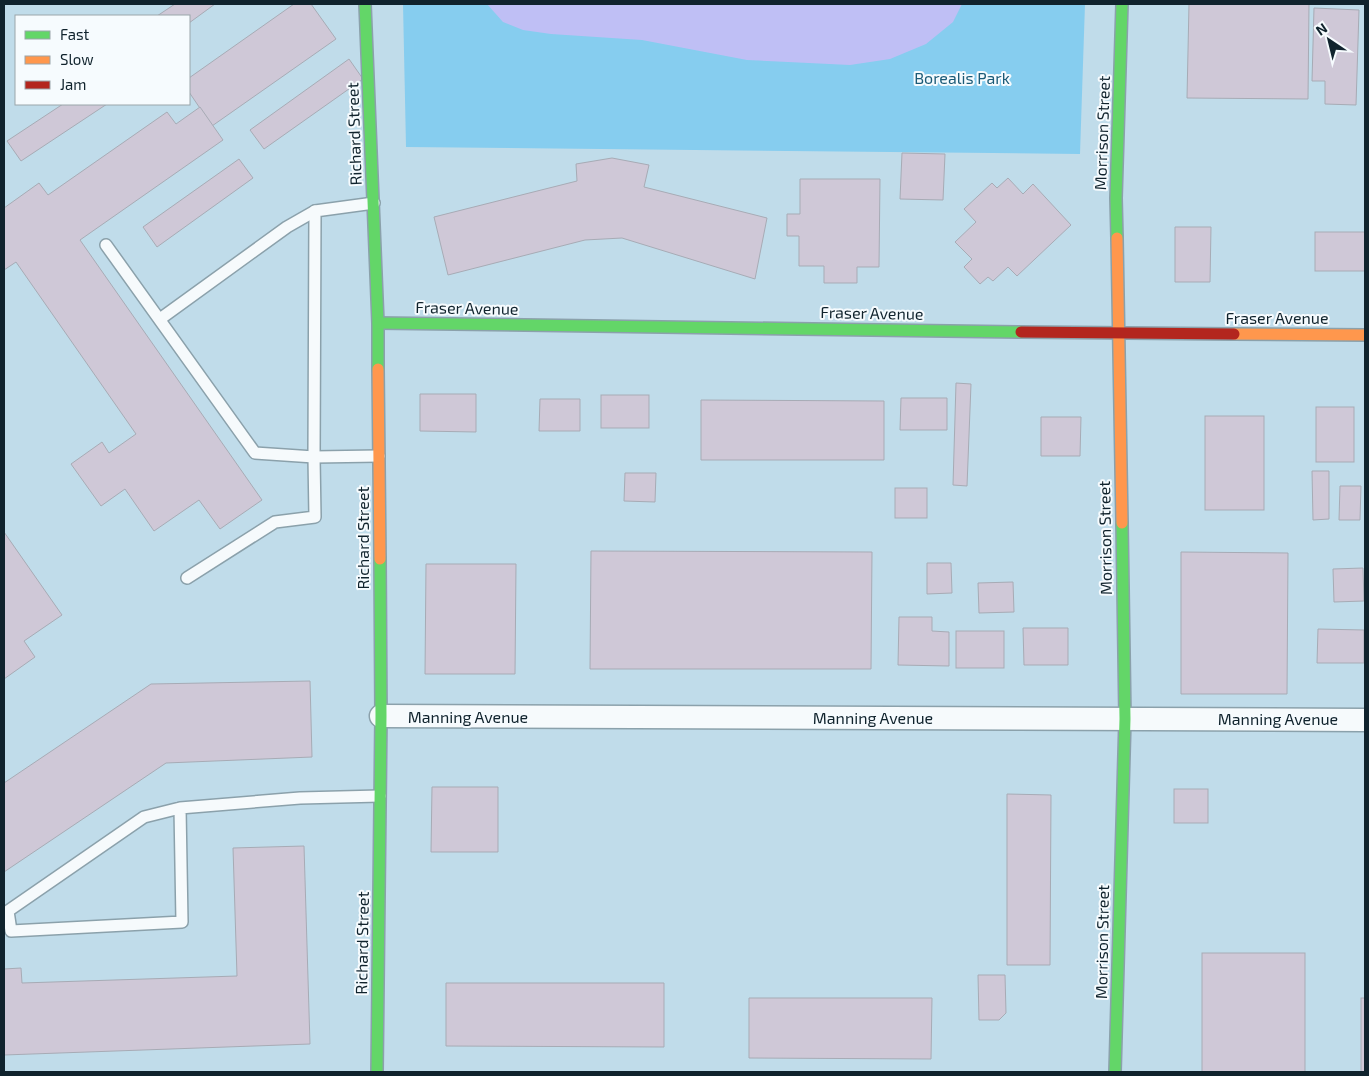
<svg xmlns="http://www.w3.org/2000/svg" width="1369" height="1076" font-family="'Exo 2',sans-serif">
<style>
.green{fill:#86cdef}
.water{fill:#bfbff5}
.building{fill:#cfc8d7;stroke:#a7abb5}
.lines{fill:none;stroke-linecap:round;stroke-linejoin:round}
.lane-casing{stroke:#8ba1ab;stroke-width:14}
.street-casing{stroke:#8ba1ab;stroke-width:25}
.fast-casing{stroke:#8ba1ab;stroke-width:14}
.slow-casing{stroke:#8ba1ab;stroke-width:14}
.jam-casing{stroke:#8ba1ab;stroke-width:14}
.lane{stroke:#f6fafc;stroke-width:11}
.street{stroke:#f6fafc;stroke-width:22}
.fast{stroke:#63d668;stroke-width:11}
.slow{stroke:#ff974d;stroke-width:11}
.jam{stroke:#b3261e;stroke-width:11}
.labels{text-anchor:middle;stroke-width:4;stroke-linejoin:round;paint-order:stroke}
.park-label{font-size:16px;fill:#1a5a77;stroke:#f6fbfe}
.street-label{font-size:16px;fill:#10232d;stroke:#f6fbfe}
</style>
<rect width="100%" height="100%" fill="#c0dcea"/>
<polygon class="green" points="403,4 1085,4 1080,154 406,147"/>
<polygon class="water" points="487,4 962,4 953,22 926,44 890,59 850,65 747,60 642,40 551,34 523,30 503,22"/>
<g class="building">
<polygon points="175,4 215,4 189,23 189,16 157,16"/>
<polygon points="294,4 311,4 336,39 212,126 189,92 189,78"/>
<polygon points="1189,4 1309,4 1308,99 1187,98"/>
<polygon points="1314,8 1359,10 1356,105 1325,104 1325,81 1312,81"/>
<polygon points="349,59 363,79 264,149 250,130"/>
<polygon points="63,104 107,104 21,161 7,141"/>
<polygon points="200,107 223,140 80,240 262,500 220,529 199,500 154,531 125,489 101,506 71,464 102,442 109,453 136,434 16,262 4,270 4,208 39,183 48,195 167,112 176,124"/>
<polygon points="902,153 945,154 943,200 900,199"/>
<polygon points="612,158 649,165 644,187 767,218 755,279 622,238 585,240 448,275 434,217 577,181 576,164"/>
<polygon points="239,159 253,178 157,247 143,227"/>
<polygon points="1008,178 1023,194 1033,184 1071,225 1017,276 1008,267 993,281 988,277 980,284 964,267 972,259 955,242 976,222 964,209 992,183 997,188"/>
<polygon points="800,179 880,179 879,267 857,267 857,283 824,283 824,266 799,266 799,236 787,236 787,214 800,214"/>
<polygon points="1175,227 1211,227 1210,282 1175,282"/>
<rect x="1315" y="232" width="50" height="39"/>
<polygon points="956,383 971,384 967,486 953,485"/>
<polygon points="420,394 476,394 476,432 420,431"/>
<rect x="601" y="395" width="48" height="33"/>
<polygon points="901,398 947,398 947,430 900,430"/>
<polygon points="540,399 580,399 580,431 539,431"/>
<polygon points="701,400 884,401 884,460 701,460"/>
<rect x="1316" y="407" width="38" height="55"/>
<rect x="1205" y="416" width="59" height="94"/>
<polygon points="1041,417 1081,417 1080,456 1041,456"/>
<polygon points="1312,471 1329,471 1329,519 1313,520"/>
<polygon points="625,473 656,473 655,502 624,501"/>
<polygon points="1340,486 1361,486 1360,520 1339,520"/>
<rect x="895" y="488" width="32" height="30"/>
<polygon points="4,532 62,615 24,641 35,657 4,679"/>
<polygon points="591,551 872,552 871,669 590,669"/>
<polygon points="1181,552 1288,553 1287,694 1181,694"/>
<polygon points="927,563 951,563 952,593 927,594"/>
<polygon points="426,564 516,564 515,674 425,674"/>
<polygon points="1363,568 1364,601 1334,602 1333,569"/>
<polygon points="1013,582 1014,612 979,613 978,583"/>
<polygon points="899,617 932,617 932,631 949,632 949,666 898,665"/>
<polygon points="1023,628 1068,628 1068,665 1024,665"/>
<polygon points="1318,629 1364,630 1364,663 1317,663"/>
<rect x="956" y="631" width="48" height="37"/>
<polygon points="310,681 312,757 166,763 4,872 4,783 151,684"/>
<polygon points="432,787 498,787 498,852 431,852"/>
<rect x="1174" y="789" width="34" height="34"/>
<polygon points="1007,794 1051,795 1050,965 1007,965"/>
<polygon points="304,846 310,1044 4,1055 4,969 21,968 22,983 237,976 233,848"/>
<rect x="1202" y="953" width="103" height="119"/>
<polygon points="978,975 1005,975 1006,1013 999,1020 979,1020"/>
<polygon points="446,983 664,983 664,1047 446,1046"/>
<polygon points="749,998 932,998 931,1059 749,1058"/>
<rect x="1361" y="998" width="4" height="74"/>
</g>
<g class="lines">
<g class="lane-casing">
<g id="lane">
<polyline points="106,245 255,453 314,457 379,456"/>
<polyline points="160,319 287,227 315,211"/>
<polyline points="187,578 275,522 315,517 314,457 315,211 374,203"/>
<polyline points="180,808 182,922 11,931 8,911 144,817 180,808 300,798 380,796"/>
</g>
</g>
<g class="street-casing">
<polyline id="street" points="381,716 1365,720"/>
</g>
<g class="fast-casing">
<g id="fast">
<polyline points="365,4 378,323 378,369"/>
<polyline points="1117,238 1116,198 1122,4"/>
<polyline points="378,323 1021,332"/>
<polyline points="377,1072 381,716 380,559"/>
<polyline points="1115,1072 1125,719 1122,523"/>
</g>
</g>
<g class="slow-casing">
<g id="slow">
<polyline points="1117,238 1122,523"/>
<polyline points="1234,334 1365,335"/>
<polyline points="378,369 380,559"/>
</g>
</g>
<g class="jam-casing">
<polyline id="jam" points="1021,332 1234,334"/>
</g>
<use href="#lane" class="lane"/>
<use href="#street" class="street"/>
<use href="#fast" class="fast"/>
<use href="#slow" class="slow"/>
<use href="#jam" class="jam"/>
</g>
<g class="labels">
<g class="park-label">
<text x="962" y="84">Borealis Park</text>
</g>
<g class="street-label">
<text transform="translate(1102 133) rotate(-88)" y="6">Morrison Street</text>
<text transform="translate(354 134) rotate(-92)" y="6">Richard Street</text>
<text transform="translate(467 308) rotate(1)" y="6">Fraser Avenue</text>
<text transform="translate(872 313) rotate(1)" y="6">Fraser Avenue</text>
<text x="1277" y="324">Fraser Avenue</text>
<text transform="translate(363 538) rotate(-90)" y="6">Richard Street</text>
<text transform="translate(1105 538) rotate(-91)" y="6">Morrison Street</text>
<text x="468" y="723">Manning Avenue</text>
<text x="873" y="724">Manning Avenue</text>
<text x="1278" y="725">Manning Avenue</text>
<text transform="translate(1102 942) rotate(-89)" y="6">Morrison Street</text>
<text transform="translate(362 943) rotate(-89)" y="6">Richard Street</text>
</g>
</g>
<rect width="1369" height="1076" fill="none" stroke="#10232d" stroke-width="10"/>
<rect x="15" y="15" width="175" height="90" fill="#f6fbfe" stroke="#9aa5aa"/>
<rect x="25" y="31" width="25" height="8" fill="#63d668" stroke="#9aa5aa"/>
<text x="60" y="40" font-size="15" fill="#10232d">Fast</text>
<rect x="25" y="56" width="25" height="8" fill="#ff974d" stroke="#9aa5aa"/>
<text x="60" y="65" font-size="15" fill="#10232d">Slow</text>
<rect x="25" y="81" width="25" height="8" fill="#b3261e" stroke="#9aa5aa"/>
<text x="60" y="90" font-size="15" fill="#10232d">Jam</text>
<g transform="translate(1329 40) rotate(325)" stroke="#f6fbfe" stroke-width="4" paint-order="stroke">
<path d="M0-4L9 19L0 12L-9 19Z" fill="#10232d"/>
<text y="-8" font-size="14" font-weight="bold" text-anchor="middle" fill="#10232d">N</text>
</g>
</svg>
